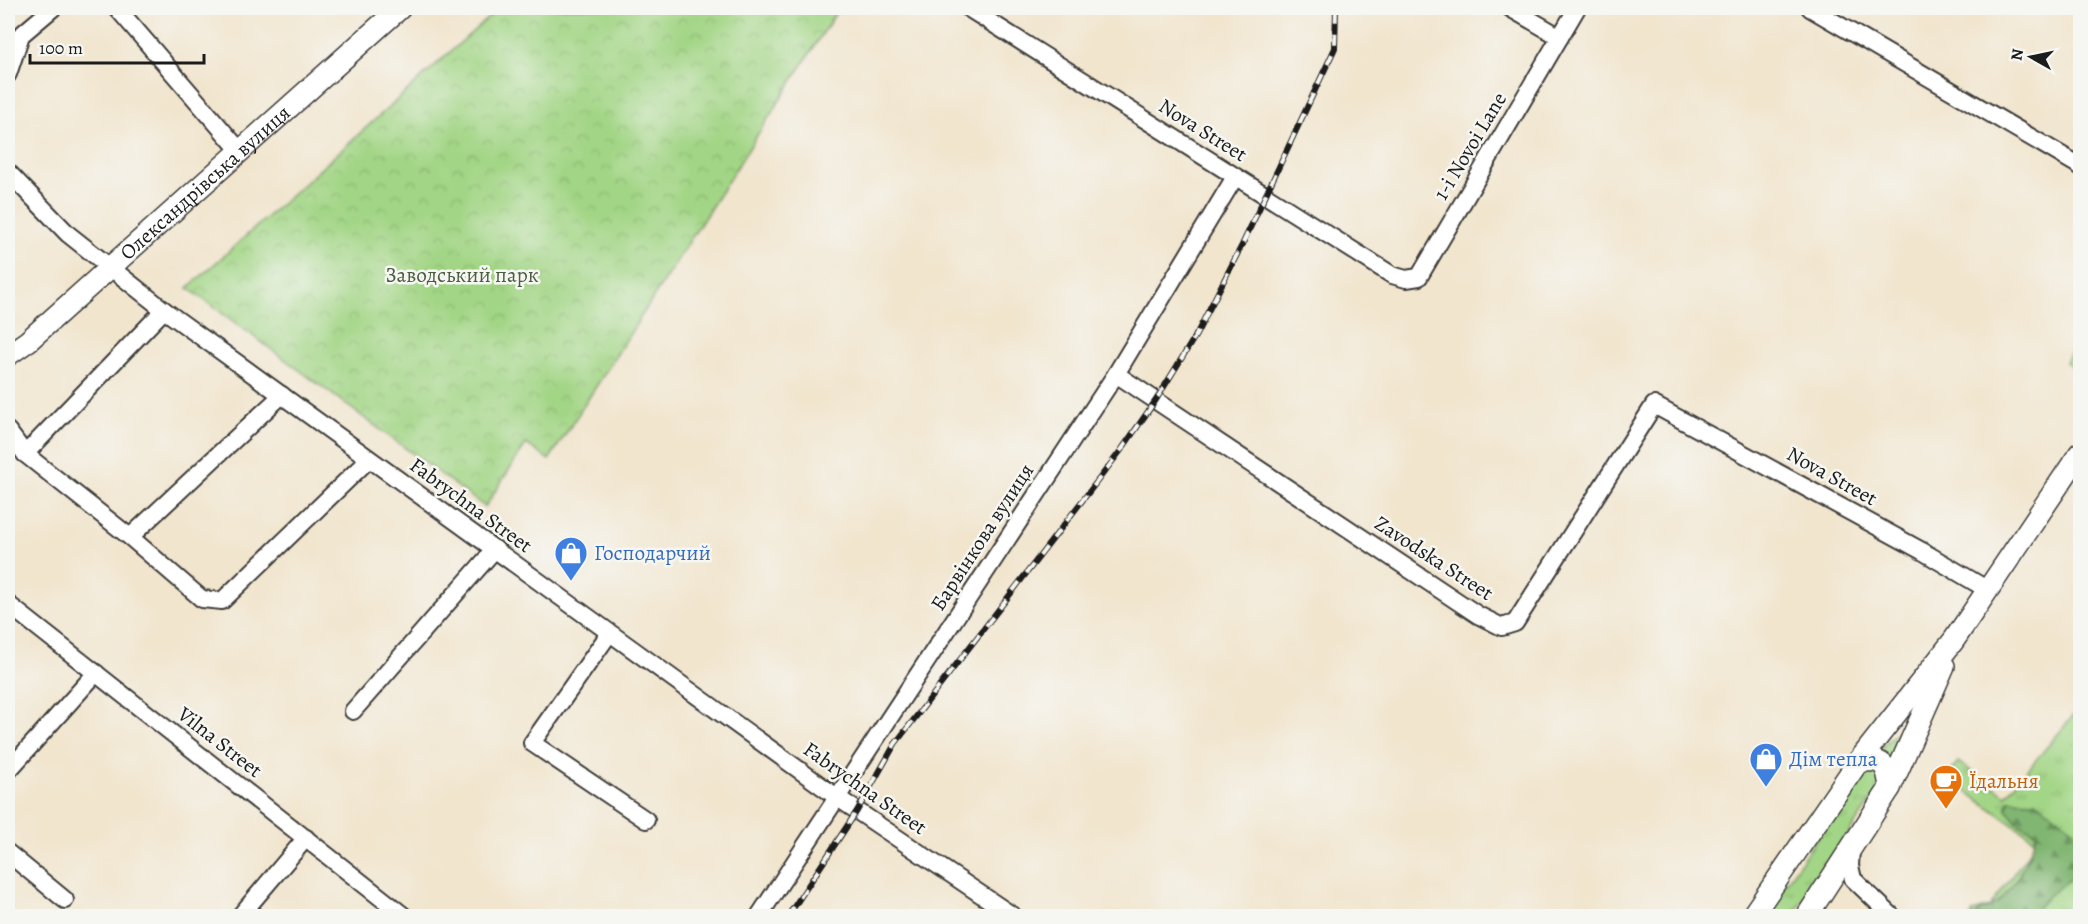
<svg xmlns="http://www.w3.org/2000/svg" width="2088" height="924" font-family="Alegreya,serif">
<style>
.grass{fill:url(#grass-tufts);stroke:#5f7850;stroke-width:1.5}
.forest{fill:url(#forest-firs);stroke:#4e6947;stroke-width:1.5}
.park{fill:url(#park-crowns);stroke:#5f7850;stroke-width:1.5}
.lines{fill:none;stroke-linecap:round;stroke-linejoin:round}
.minor-casing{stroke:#3c3a37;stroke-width:20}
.major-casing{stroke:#3c3a37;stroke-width:24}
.minor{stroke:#fff;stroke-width:16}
.major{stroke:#fff;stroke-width:21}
.rail-casing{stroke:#1c1c1c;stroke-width:6}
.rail{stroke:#f6f6f2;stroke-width:4;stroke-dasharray:11;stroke-linecap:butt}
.labels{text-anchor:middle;stroke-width:5;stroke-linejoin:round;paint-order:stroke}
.street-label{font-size:21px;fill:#1c1c1c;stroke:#f6f6f2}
.park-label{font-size:21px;fill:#4b5d41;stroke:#f6f6f2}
.shop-label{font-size:21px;fill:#366cbe;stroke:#f6f6f2;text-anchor:start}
.food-label{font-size:21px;fill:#c56008;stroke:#f6f6f2;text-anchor:start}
</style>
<defs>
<pattern id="grass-tufts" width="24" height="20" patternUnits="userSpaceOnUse" patternTransform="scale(1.5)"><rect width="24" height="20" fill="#a2d585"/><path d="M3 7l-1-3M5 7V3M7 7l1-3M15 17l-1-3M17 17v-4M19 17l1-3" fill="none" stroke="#8bb672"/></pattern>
<pattern id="forest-firs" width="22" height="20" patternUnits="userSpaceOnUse" patternTransform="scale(1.5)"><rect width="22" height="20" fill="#81b672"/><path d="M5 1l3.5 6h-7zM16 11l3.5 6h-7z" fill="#69935d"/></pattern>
<pattern id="park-crowns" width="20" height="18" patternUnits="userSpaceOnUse" patternTransform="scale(1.5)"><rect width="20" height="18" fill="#a2d585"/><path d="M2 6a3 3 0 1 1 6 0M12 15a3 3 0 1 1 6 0" fill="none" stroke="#8bb672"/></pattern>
</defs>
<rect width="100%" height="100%" fill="#f6f6f2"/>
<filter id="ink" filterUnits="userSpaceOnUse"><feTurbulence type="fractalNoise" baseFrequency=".0167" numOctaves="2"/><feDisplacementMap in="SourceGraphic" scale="12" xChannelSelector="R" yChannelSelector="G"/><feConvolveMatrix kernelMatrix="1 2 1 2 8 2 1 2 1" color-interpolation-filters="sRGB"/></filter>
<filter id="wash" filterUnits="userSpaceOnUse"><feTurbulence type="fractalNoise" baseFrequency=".008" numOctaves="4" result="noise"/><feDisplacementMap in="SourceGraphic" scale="24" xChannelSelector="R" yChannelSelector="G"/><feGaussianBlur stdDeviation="1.35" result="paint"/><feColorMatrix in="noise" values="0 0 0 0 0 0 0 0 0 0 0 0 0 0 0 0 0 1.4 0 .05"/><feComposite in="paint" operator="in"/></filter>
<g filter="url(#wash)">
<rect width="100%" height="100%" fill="#f1e5ce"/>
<g class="grass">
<polygon points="2080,334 2080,372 2066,362"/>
<polygon points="2074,715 2080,717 2080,915 2079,916 1971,916 1973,912 1990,907 2037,841 1946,777 1958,762 2006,795"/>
<polygon points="1902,727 1893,765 1876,753"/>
<polygon points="1864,770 1879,772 1880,788 1792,916 1763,916"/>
</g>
<path class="forest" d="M2009,800L2036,801L2080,834V871L2048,896L2030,916H1975C1980,909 1989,909 1996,904C2012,892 2032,853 2036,833L2018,823L2006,809Z"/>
<polygon class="park" points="499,8 839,8 549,460 526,444 485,507 188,288"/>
</g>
<g filter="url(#ink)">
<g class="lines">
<g class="minor-casing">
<g id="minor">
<polyline points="117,8 241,152"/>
<polyline points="968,8 1392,275 1406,279 1419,277 1577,8"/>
<polyline points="1510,8 1560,37"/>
<polyline points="1810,8 2080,166"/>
<polyline points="8,74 21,35 53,8"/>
<polyline points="8,172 68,234 164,310 838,798 1013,916"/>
<polyline points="1116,374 1478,615 1502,627 1515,623 1654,405 1922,551 1988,590"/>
<polyline points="8,431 25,454 130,537 202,599 222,601 369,459"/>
<polyline points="25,454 164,310"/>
<polyline points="130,537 282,395"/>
<polyline points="8,604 404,916"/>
<polyline points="609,634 532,743 646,820"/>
<polyline points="353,711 495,549"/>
<polyline points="8,771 96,673"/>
<polyline points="1851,848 1850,866 1853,879 1892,916"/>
<polyline points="8,853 65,900"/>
<polyline points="240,916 306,838"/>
<polyline points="759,916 1116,374 1235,177"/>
</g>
</g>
<g class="major-casing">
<g id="major">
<path id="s1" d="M8,355L28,341L400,8"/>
<polyline points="1890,788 1944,666"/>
<polyline points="1752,916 1858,762 1954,640 2080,453"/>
<path d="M1807,916L1890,788C1887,763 1883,758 1858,762"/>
</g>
</g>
<use href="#minor" class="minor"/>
<use href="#major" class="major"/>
<g class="rail-casing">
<polyline id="rail" points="788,916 857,811 895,744 1122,449 1156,400 1196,335 1242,245 1335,48 1336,8"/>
</g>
<use href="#rail" class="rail"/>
</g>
</g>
<defs>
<g id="shop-pin" transform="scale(1.725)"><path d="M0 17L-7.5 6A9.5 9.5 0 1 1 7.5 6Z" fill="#3f7fe0" stroke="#f6f6f2"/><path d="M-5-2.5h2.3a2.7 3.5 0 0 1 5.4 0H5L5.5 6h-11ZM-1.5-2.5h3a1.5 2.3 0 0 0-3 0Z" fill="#fff"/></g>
<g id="cafe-pin" transform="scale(1.725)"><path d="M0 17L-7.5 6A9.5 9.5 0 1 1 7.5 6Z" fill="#e8710a" stroke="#f6f6f2"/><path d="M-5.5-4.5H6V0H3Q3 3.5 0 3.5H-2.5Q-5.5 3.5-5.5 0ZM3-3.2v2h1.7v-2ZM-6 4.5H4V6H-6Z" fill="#fff"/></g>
</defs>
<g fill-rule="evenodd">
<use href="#shop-pin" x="571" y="553"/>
<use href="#shop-pin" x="1766" y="759"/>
<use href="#cafe-pin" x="1946" y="781"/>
</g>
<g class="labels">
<g class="street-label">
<text transform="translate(1203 130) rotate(32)" y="7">Nova Street</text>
<text transform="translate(1470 146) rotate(-59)" y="7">1-i Novoi Lane</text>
<text dy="7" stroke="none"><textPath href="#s1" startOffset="262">Олександрівська вулиця</textPath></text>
<text transform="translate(1832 476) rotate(29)" y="7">Nova Street</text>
<text transform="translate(471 505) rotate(36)" y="7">Fabrychna Street</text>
<text transform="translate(982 537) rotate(-57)" y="7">Барвінкова вулиця</text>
<text transform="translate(1434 558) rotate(33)" y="7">Zavodska Street</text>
<text transform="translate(220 742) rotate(38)" y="7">Vilna Street</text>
<text transform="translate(865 788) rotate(35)" y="7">Fabrychna Street</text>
</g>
<g class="park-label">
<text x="462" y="282">Заводський парк</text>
</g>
<g class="shop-label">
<text x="594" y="560">Господарчий</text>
<text x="1789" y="766">Дім тепла</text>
</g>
<g class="food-label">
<text x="1969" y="788">Їдальня</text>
</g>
</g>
<rect width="2088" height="924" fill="none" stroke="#f6f6f2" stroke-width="30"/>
<g transform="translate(2031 57) rotate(279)" stroke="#f6f6f2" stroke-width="4.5" paint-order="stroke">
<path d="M0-4.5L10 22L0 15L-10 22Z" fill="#1c1c1c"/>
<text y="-9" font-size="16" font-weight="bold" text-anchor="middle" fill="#1c1c1c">N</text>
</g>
<path d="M30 54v9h174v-9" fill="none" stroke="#1c1c1c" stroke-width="3"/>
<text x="39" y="54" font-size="18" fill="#1c1c1c" stroke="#f6f6f2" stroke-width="4.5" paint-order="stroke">100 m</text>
</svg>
